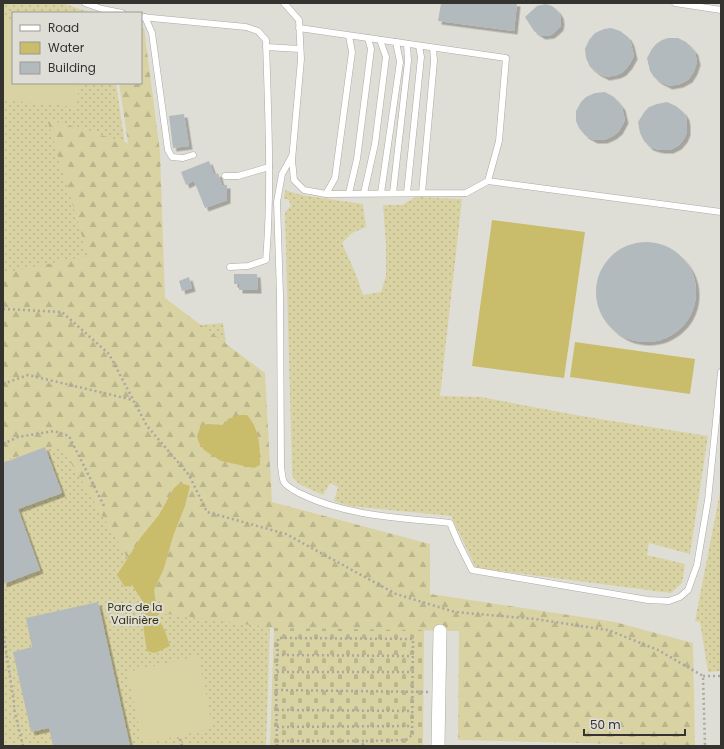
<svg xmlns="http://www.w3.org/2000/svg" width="724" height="749" font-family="Poppins,sans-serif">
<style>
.grass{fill:url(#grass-dots)}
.forest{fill:url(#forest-firs)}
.cemetery{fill:url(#cemetery-stones)}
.pitch{fill:#d9d2a3}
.water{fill:#c9bc6b}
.building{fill:#b2babe;filter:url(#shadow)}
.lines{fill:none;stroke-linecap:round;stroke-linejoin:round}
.service-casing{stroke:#aaa9a2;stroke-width:7}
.minor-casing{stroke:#aaa9a2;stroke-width:14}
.path{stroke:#a8a7a1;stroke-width:2.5;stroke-dasharray:2 3;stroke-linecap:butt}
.service{stroke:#fff;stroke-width:6}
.minor{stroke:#fff;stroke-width:13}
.labels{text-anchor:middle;stroke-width:4;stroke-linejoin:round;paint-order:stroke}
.park-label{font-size:11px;fill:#36300c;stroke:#dfded6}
</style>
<defs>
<pattern id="grass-dots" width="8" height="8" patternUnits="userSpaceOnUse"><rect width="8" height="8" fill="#d9d2a3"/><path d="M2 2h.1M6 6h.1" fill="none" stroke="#bbb58d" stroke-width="1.8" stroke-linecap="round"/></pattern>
<pattern id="forest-firs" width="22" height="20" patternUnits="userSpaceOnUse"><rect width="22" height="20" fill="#d9d2a3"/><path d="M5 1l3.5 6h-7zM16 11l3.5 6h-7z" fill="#bbb58d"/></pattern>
<pattern id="cemetery-stones" width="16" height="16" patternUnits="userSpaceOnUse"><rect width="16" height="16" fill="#d9d2a3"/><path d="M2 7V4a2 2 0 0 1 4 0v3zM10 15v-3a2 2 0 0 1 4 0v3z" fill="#bbb58d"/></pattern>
<filter id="shadow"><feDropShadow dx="3.5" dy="3.5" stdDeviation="0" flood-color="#0004"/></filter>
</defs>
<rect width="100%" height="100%" fill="#dfded6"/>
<g class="grass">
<polygon points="3,3 62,3 91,13 13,13 13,83 116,83 139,241 154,329 223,323 270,628 266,746 3,746"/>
<polygon points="285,190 301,195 363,204 366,227 352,233 342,243 357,277 363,295 381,292 386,276 386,244 383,205 402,205 416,197 462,199 440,396 481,397 581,416 708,436 690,554 649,543 647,555 685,564 682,583 671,593 476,568 451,516 349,506 334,501 338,487 330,483 323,495 299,484 292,476 292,469 285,212 291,206 289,200 284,198"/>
<polygon points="721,487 721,671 708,672 700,622 695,621"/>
</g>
<polygon class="forest" points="141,28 144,28 160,152 165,298 265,373 272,502 430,544 430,594 615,622 693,643 695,746 458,740 459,631 274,628 160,613 61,446 3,460 3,273 88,256 47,119 128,143 119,83 141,83"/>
<polygon class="cemetery" points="274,628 424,630 423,746 270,746"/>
<g class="pitch">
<polygon points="3,20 13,21 13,83 79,83 77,107 3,100"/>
<polygon points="198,656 213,728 143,744 127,672"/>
</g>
<g class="water">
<polygon points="492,220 585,232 564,378 472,366"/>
<polygon points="575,342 695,359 690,394 570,377"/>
<path d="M240,415H247C260,430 260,447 260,465L254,468L221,461L204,450L199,443L197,436L201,425L208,424L224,425L228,419Z"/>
<polygon points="180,483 190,486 185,506 173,536 164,568 154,590 158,618 165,631 170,646 155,653 147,651 144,632 142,600 132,585 125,587 117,575 141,537 159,515 174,488"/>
</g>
<g class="building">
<polygon points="441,3 517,3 514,31 438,21"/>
<polygon points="546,4 552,6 557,10 560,15 561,21 560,27 556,31 551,35 542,36 534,31 525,17 537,6"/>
<polygon points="611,28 620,31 628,37 631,43 634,56 629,65 623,72 617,75 606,77 598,73 590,67 586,58 585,49 589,40 595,33 604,29"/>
<polygon points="668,38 678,38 686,42 691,47 695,52 697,62 694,71 689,79 680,84 669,86 659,81 654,77 650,71 647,58 652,49 656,44 662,40"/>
<polygon points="605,92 614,97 619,103 622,107 625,120 619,131 613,136 604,140 594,140 585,135 579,128 576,121 576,111 581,102 586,97 595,93"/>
<polygon points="667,102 676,106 683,112 686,117 687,123 687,132 684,139 678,146 670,150 661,150 656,149 650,147 644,141 640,133 638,122 645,111 649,107 657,104"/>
<polygon points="184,114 189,146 173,148 169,116"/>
<polygon points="209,161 214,175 218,173 222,185 227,185 227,200 205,208 194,181 186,185 181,172"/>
<circle cx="646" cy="292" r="50"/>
<polygon points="234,274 257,274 258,290 239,290 239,284 234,284"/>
<polygon points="189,277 192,288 182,291 179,281"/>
<polygon points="45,447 62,493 18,509 40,570 3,584 3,463"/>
<polygon points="98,602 130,746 53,746 49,728 31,732 13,652 32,647 26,618"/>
</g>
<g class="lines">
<g class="service-casing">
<g id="service">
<polyline points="85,3 102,9 122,13"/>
<polyline points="284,3 299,20 301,59 292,160 294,180 304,190 326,194 466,193 488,181 499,141 506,58 299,28"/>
<polyline points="675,3 721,10"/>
<path d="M141,17L246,27L258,31L266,40C268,113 272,187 266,260L248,266L230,267"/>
<polyline points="145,17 152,33 168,150 172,157 183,158 193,155"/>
<polyline points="266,47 300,49"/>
<path d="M292,156L282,174L277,202L280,295L281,467C282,472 282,479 284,482C287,487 294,490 299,493C345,516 400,518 450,523L459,544L472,570L648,600L669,601L680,597L688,590L697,565L708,500L721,372"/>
<polyline points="225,176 238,176 269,167"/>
<polyline points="488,181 721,212"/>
<polyline points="349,193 357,159 371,49 368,38"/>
<polyline points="364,193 375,144 386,57 380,40"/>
<polyline points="381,193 400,62 396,42"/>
<polyline points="393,193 408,61 407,44"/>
<polyline points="407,193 421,57 419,46"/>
<polyline points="422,193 434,61 433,48"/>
<polyline points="326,194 335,178 352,52 349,36"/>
</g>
</g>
<g class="minor-casing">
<polyline id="minor" points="438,746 440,631"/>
</g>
<g class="path">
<polyline points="3,309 62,312 109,354 147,426 189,475 207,512 286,534 396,594 455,612 535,619 608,630 658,650 703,676 705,746"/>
<polyline points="3,384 28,375 133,400"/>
<polyline points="3,444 18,437 54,431 69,436 104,506"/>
<polyline points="3,631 14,703 14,709 23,746"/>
<polyline points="277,655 412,656"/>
<polyline points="277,672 412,672"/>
<polyline points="703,676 721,676"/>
<polyline points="276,690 428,692"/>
<polyline points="277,710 412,711"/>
<polyline points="277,727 412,726"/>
<polyline points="180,739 182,746"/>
<polyline points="277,741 367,741"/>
<polyline points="277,746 276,690 278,638 413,639 412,735 406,740 367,741 363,744 363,746"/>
</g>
<use href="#service" class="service"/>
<use href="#minor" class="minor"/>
</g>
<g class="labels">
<g class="park-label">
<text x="135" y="611">Parc de la<tspan x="135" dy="13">Valinière</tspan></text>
</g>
</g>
<rect width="724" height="749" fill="none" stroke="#343330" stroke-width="8"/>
<rect x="12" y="12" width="130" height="72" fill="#dfded6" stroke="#9b9a94"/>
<rect x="20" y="25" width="20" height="6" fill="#ffffff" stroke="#9b9a94"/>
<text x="48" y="32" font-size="12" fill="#343330">Road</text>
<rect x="20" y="42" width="20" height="12" fill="#c9bc6b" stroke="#9b9a94"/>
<text x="48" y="52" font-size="12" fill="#343330">Water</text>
<rect x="20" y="62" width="20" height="12" fill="#b2babe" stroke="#9b9a94"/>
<text x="48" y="72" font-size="12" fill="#343330">Building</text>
<path d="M584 729v6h101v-6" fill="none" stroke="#343330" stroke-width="2"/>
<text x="590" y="729" font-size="12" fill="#343330" stroke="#dfded6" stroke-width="3" paint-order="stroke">50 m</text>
</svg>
